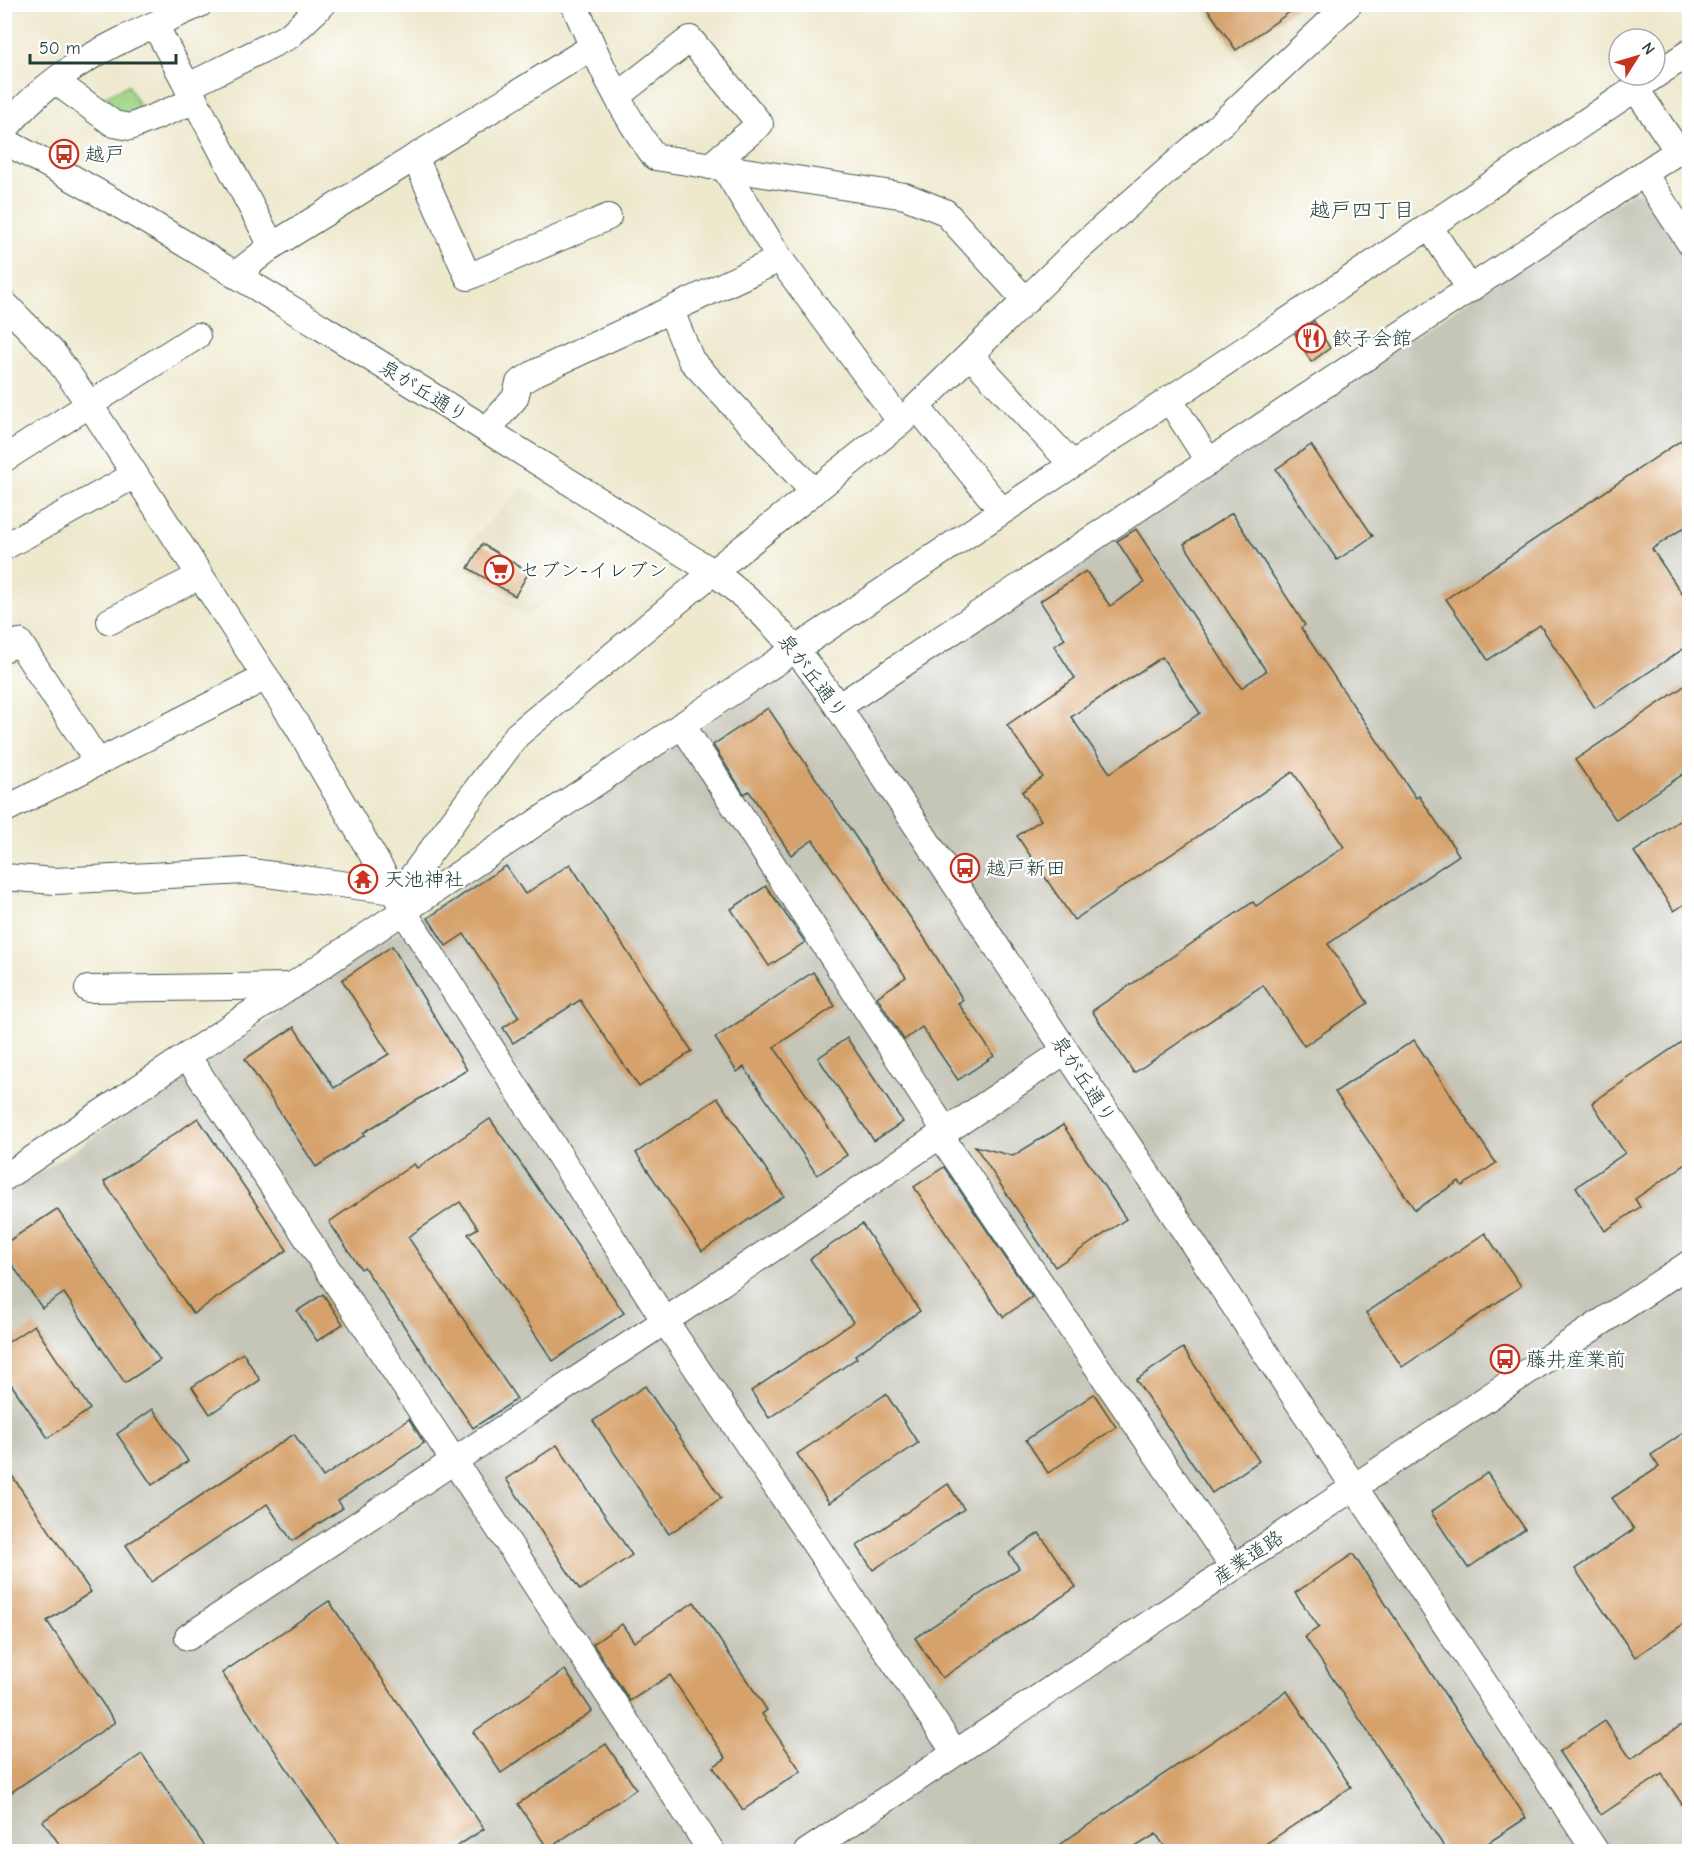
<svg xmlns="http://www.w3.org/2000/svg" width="1694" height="1856" font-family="'Comic Neue','Klee One',sans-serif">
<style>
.built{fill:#e2dcba}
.industrial{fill:#c5c5b8}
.green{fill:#9fd484;stroke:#5f885c;stroke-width:1.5}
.building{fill:#d6a16b;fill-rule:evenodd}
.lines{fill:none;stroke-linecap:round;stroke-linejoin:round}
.minor-casing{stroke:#3e574b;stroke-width:28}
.minor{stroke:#fff;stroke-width:26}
.labels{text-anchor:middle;stroke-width:4.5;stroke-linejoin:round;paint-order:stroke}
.poi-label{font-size:20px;fill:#1f3d34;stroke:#fff;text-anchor:start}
.street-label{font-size:20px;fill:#1f3d34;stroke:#fff}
.neighbourhood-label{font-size:21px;fill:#1f3d34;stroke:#fff}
</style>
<rect width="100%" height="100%" fill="#fff"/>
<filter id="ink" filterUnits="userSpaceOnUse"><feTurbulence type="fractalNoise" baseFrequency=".0167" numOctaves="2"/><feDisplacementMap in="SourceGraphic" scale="12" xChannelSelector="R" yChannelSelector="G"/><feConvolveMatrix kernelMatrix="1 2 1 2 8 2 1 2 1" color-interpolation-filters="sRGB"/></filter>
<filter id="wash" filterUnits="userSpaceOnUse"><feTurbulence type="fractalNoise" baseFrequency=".008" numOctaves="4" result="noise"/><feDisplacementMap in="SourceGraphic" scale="24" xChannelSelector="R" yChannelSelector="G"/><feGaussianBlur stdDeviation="1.35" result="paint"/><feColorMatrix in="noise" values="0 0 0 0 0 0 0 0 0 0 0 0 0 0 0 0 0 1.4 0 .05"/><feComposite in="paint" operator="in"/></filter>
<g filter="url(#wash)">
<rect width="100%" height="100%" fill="#eee8cd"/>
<g class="built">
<polygon points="1199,5 1336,5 1254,81"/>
<polygon points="523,487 620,545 527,617 453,572 473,538"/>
</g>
<polygon class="industrial" points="1634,191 1643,194 1690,264 1689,1851 5,1852 5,1196 781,674 794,677 804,684 830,722"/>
<polygon class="green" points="128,85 144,115 131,120 94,102"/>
<g id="blocks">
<g class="building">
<polygon points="1204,4 1301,4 1236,50"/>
<polygon points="1314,321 1330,348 1311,362 1295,334"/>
<polygon points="1689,435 1689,524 1652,549 1689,604 1689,645 1595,708 1540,625 1488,660 1446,599"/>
<polygon points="1311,445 1373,536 1337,560 1276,469"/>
<path d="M1232,513L1305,625L1301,628L1416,798L1419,796L1459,855L1328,944L1368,1003L1304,1046L1263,985L1134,1073L1092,1011L1253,902L1256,906L1344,847L1293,772L1074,920L1017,836L1041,820L1022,792L1043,777L1007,725L1075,678L1054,646L1065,639L1040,601L1086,571L1110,606L1144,583L1117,541L1136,529L1241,688L1266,671L1184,544ZM1162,657L1200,713L1110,773L1071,717Z"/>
<polygon points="482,544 529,572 515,596 468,568"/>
<polygon points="1689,683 1689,770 1616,820 1575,760"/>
<polygon points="768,708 927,942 963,1000 958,1003 994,1056 958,1080 922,1027 904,1040 877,997 906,977 813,840 791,855 749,791 744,794 713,745"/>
<polygon points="1689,814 1689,901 1674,911 1634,852"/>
<polygon points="570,864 692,1051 639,1087 580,1000 513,1043 503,1028 519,1017 464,934 446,946 428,918 506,866 525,894"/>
<polygon points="766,886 805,942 769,966 731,909"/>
<polygon points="392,946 467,1070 363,1133 365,1135 316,1167 245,1059 294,1027 334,1088 389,1054 342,980"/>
<polygon points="813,972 835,1006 774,1047 847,1155 817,1175 744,1067 737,1072 715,1038"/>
<polygon points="1689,1037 1689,1162 1635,1199 1640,1207 1605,1231 1576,1187 1625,1153 1592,1103"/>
<polygon points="847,1038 903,1122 874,1141 818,1058"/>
<polygon points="1414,1040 1496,1163 1462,1186 1459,1181 1415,1210 1335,1092"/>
<polygon points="718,1098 784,1196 702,1251 636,1153"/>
<polygon points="198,1118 287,1250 193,1314 104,1182"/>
<polygon points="490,1119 624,1313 553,1361 468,1234 478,1228 460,1202 408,1237 517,1399 473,1428 364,1267 361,1269 329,1222 414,1164 417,1168"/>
<polygon points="1063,1125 1126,1219 1055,1267 975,1146 1013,1156"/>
<polygon points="944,1167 1032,1297 1003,1317 914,1187"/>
<polygon points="57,1209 160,1360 125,1383 64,1293 42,1308 4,1253 4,1244"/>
<polygon points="862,1224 920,1311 855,1355 857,1358 769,1418 751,1391 853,1322 810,1259"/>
<polygon points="1485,1233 1521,1286 1402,1367 1366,1313"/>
<polygon points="323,1294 343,1324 317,1341 297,1311"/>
<polygon points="34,1325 90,1409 48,1438 4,1374 4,1345"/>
<polygon points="1183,1348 1259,1461 1212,1493 1136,1380"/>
<polygon points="243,1353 260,1380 210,1414 192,1387"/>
<polygon points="645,1386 721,1498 669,1534 593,1421"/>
<polygon points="886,1394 918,1443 829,1503 797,1454"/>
<polygon points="1094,1394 1116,1427 1048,1473 1026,1440"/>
<polygon points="153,1409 188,1461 152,1485 117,1434"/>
<polygon points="409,1419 424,1443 338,1501 343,1508 292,1541 267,1504 151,1582 126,1545 294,1434 323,1477"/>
<polygon points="1689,1429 1689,1620 1635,1657 1575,1569 1634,1529 1612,1498 1659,1467 1651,1455"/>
<polygon points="557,1445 632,1555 580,1590 506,1479"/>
<polygon points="4,1464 91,1592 47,1621 115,1722 4,1797"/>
<polygon points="1487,1473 1525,1529 1468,1568 1431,1512"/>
<polygon points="948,1484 964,1509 873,1570 857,1546"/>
<polygon points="1039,1533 1076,1587 942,1678 915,1638 1019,1568 1009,1553"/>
<polygon points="1353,1554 1526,1818 1476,1851 1447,1851 1305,1637 1319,1627 1295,1593"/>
<polygon points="329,1601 484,1829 450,1851 343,1851 222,1673"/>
<polygon points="694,1602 767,1710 762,1714 801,1771 743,1810 713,1767 726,1758 670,1675 630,1701 593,1644 622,1624 634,1642"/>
<polygon points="565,1670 592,1711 501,1773 473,1732"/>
<polygon points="1287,1691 1351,1787 1255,1851 1168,1851 1156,1834 1129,1851 1050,1851"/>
<polygon points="1689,1720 1689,1815 1662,1774 1601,1815 1559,1752 1605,1721 1631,1759"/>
<polygon points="606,1744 636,1789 548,1849 518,1804"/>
<polygon points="142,1754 208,1851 64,1851 43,1821"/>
</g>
</g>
</g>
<g filter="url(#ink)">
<use href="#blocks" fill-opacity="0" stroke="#3e574b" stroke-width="1.5"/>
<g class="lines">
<g class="minor-casing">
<g id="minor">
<path d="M574,4C597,57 620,111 655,157L905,196L945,212L1026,301"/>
<polyline points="155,25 272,246"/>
<polyline points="55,81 114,124 130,127 194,101"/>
<polyline points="187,87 289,36 323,4"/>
<polyline points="1635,88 1678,151"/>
<polyline points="617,96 690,39 760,124 710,166"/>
<path d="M4,131C55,64 126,38 200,4"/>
<path d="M4,141C113,198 217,263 321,327C452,408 583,490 713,572C765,609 802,655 838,707L1596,1852"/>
<polyline points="415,157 468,277 608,217"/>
<polyline points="724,167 780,259 901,422"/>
<polyline points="1644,174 1690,243"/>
<polyline points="1429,226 1470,289"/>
<polyline points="235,275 272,246 592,47"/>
<polyline points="4,303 54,354 90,405 298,727 397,897"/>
<polyline points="671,311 691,360 814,492"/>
<polyline points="970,355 1072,464"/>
<polyline points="1169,399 1209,462"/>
<polyline points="917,407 1002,511"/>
<polyline points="487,430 515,398 519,383 535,373 780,259"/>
<polyline points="4,459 197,336"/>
<polyline points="4,547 135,475"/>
<polyline points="110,621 200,576"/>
<polyline points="4,649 19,642 98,762"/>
<polyline points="838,707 1690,143"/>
<polyline points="682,725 946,1132"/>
<polyline points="4,810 266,677"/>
<polyline points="4,877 55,881 245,871 393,891"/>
<polyline points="88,989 292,986"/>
<polyline points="187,1056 712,1852"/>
<polyline points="940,1135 1233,1567"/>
<polyline points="4,1178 1690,52"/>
<polyline points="188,1637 665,1321 1065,1051"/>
<polyline points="954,1751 665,1321 404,912 397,897 517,735 713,572 901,422 1076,251 1224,121 1349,4"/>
<polyline points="807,1852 1690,1263"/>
</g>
</g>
<use href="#minor" class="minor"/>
</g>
</g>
<defs>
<g id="bus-ring" transform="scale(1.5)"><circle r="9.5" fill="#fff" stroke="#c8321e" stroke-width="1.5"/><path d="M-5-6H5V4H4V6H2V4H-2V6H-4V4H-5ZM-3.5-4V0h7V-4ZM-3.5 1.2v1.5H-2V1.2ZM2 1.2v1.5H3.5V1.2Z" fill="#c8321e"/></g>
<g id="restaurant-ring" transform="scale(1.5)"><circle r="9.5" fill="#fff" stroke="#c8321e" stroke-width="1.5"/><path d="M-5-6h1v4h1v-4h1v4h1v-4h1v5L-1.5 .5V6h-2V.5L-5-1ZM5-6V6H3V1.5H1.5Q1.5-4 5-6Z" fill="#c8321e"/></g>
<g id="supermarket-ring" transform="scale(1.5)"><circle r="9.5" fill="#fff" stroke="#c8321e" stroke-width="1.5"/><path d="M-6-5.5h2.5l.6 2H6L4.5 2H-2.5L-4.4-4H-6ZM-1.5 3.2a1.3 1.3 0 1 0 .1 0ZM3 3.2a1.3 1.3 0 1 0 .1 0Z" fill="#c8321e"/></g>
<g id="temple-ring" transform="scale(1.5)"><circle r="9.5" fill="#fff" stroke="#c8321e" stroke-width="1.5"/><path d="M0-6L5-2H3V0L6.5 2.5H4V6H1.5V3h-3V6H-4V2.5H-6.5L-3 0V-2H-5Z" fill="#c8321e"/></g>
</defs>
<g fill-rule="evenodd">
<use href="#bus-ring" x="64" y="154"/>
<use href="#restaurant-ring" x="1311" y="338"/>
<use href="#supermarket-ring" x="499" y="570"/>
<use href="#bus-ring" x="965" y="868"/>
<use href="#temple-ring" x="363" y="879"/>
<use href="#bus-ring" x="1505" y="1359"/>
</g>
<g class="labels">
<g class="poi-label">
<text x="85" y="161">越戸</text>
<text x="1332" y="345">餃子会館</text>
<text x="520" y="577">セブン-イレブン</text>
<text x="986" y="875">越戸新田</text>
<text x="384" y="886">天池神社</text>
<text x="1526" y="1366">藤井産業前</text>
</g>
<g class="street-label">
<text transform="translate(424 391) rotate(32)" y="7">泉が丘通り</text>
<text transform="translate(813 676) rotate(53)" y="7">泉が丘通り</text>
<text transform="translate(1084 1079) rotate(57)" y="7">泉が丘通り</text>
<text transform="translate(1248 1557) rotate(-34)" y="7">産業道路</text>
</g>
<g class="neighbourhood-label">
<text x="1362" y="217">越戸四丁目</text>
</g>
</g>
<rect width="1694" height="1856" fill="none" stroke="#fff" stroke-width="24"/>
<g transform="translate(1637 57) rotate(53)"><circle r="28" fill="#ffffff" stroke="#a5b1ae" stroke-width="1.5"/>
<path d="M0-4.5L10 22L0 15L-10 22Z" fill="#c8321e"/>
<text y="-9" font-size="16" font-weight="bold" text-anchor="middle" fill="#1f3d34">N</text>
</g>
<path d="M30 54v9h146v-9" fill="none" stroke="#1f3d34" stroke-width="3"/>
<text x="39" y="54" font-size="18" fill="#1f3d34" stroke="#ffffff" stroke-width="4.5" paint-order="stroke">50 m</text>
</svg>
